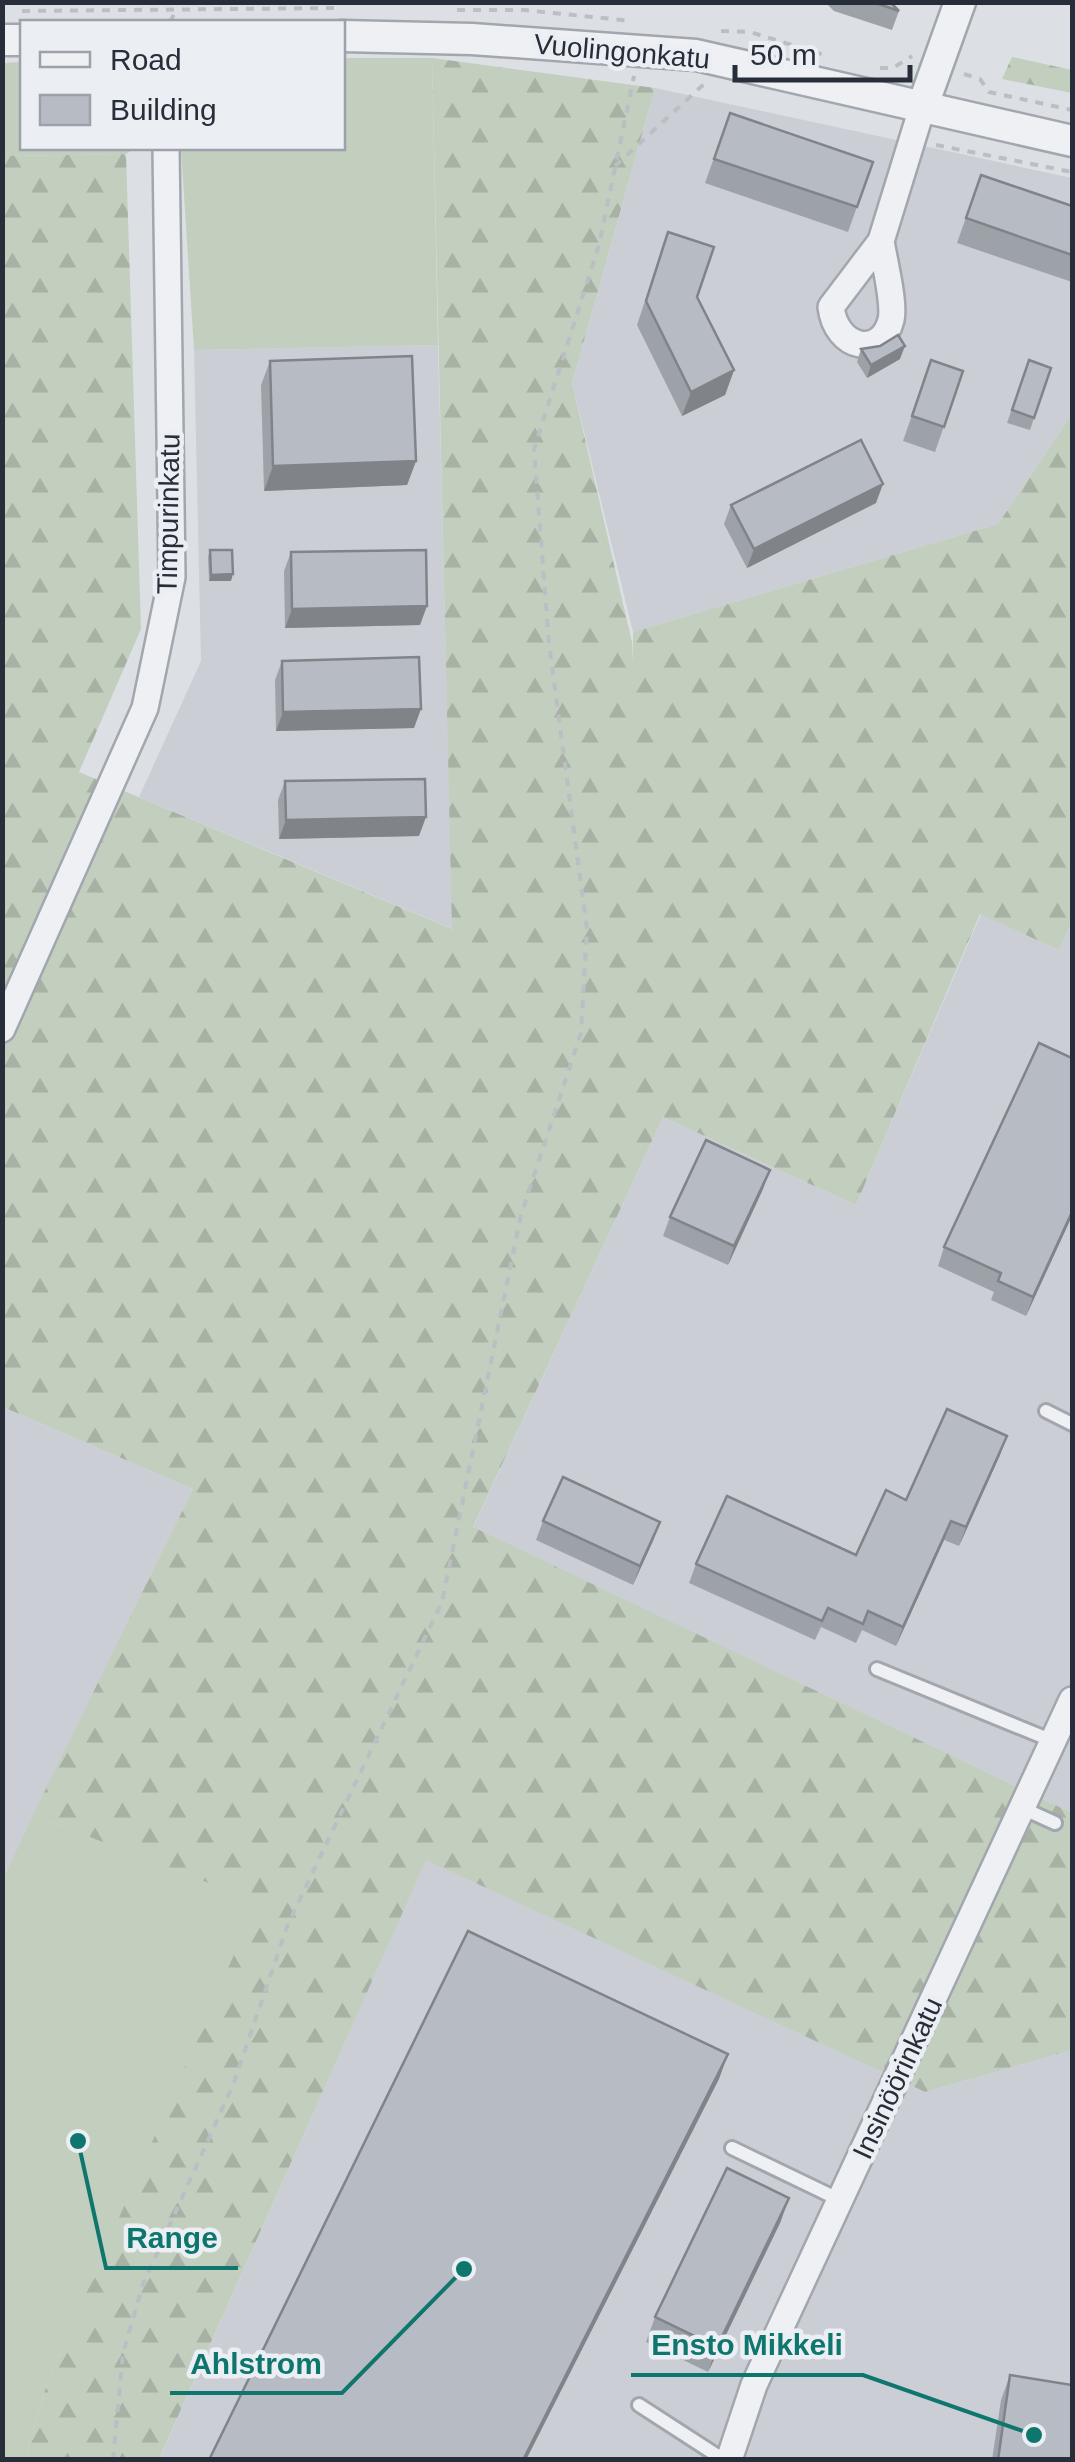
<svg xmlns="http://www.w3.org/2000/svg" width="1075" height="2462" font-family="Arial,sans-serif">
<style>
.built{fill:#cbcfd5}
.grass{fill:#c2cebe}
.forest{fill:url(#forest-firs)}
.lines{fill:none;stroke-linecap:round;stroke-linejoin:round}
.service-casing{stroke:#a2a7ae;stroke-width:18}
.minor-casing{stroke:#a2a7ae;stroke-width:30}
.tertiary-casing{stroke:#a2a7ae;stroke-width:35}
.path{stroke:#bbbec3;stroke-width:4;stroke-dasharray:8 8;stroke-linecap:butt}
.service{stroke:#eef0f4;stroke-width:12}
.minor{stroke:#eef0f4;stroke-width:25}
.tertiary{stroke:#eef0f4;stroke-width:30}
.wall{fill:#9da2a9}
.shaded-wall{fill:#808489}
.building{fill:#b7bcc4;stroke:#808489;stroke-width:2.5}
.labels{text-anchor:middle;stroke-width:9;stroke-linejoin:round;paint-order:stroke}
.street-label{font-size:28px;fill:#282e39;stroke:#ebeef3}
.leader{fill:none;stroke:#0f766e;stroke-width:4}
.callout-dot{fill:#0f766e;stroke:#ebeef3;stroke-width:4}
.callout-label{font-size:30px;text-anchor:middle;font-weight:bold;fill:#0f766e;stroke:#ebeef3;stroke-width:9;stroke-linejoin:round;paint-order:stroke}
</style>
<defs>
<pattern id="forest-firs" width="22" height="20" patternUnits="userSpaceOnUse" patternTransform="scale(2.5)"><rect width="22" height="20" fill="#c2cebe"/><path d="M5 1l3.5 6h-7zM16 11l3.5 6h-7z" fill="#a7b1a4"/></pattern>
</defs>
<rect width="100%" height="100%" fill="#dce0e5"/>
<g class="built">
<polygon points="655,88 1072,178 1072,414 998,524 633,632 572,383"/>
<polygon points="438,345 453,929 139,797 201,661 194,350"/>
<polygon points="981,914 1059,950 1072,921 1072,1813 473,1528 663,1117 856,1205"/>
<polygon points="3,1407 193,1489 3,1882"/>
<polygon points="426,1859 925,2092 1072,2050 1072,2459 159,2460"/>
</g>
<g class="grass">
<polygon points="343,58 432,58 438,345 194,350 181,148 342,148"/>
<polygon points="22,62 22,148 134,148 126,154 3,156 2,63"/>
<polygon points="33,1815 258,1902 48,2380 25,2459 3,2460 2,1882"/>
</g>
<g class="forest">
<polygon points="1012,57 1072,70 1072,93 1002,79"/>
<polygon points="432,58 655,88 572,383 632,642 633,662 633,632 998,524 1072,414 1072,921 1059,950 980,914 856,1205 663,1117 473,1527 1072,1813 1072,2050 925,2092 426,1860 159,2459 25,2459 48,2380 257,1902 33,1815 193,1489 3,1407 2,156 126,154 141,629 79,772 452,929"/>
</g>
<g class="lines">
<g class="service-casing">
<g id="service">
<polyline points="1046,1411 1072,1424"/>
<polyline points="877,1669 1053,1741"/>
<polyline points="1022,1808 1055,1823"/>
<polyline points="732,2148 840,2200"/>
<polyline points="639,2405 724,2460"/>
</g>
</g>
<g class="minor-casing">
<g id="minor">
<path d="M881,241C884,260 895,303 891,320C881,359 836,349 831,307L881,241L922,108"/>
<polyline points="2,1029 145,708 172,577 166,148"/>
<polyline points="729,2460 754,2385 1072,1700"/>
</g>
</g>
<g class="tertiary-casing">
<g id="tertiary">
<polyline points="342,36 472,39 696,55 1072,141"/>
<polyline points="2,40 22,40"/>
<polyline points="922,108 960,2"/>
</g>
</g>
<g class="path">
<polyline points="457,10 524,10 632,21"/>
<polyline points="22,11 338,8"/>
<polyline points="170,22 177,8"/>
<polyline points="721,31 750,32 828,56"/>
<polyline points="880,68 893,68 912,56"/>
<polyline points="964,74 980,79 989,92 1072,110"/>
<polyline points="936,145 1072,172"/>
<polyline points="615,166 704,84"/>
<polyline points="113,2460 123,2353 143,2284 233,2085 288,1924 442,1602 521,1215 581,1033 587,929 549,644 534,449 599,245 634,76"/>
</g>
<use href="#service" class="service"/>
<use href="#minor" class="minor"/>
<use href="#tertiary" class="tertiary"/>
</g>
<g class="wall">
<polygon points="825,2 893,2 892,4 899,11 892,30 834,11"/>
<polygon points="730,113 873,162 848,232 705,183"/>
<polygon points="981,175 1072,206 1072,282 957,243"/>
<polygon points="668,232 697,297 734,370 725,395 682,416 637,325"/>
<polygon points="880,346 900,359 867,378 857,362 861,349"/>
<polygon points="931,360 963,371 935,452 903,441"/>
<polygon points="1029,360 1051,368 1030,430 1007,423"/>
<polygon points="270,361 416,461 407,485 264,491 261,385"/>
<polygon points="876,503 747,568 724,524 731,505"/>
<polygon points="210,550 231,581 209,581 208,557"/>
<polygon points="291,552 420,625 285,628 284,571"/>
<polygon points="282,661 414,728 276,731 275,680"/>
<polygon points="285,781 419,836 279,839 278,800"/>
<polygon points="1072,1058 1072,1216 1026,1316 991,1300 994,1292 938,1266 944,1247"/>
<polygon points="763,1189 728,1265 663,1236 670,1217"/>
<polygon points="1000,1455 959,1546 944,1540 896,1646 862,1630 856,1643 821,1627 815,1640 689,1583 696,1564 856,1555 906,1500"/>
<polygon points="543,1521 660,1522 633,1585 536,1540"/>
<polygon points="789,2198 780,2223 708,2372 646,2342 655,2317"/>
<polygon points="1010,2375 1072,2460 992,2460 1001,2400"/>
</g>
<g class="shaded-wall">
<polygon points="905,346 900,359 867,378 871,365"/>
<polygon points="734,370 725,395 682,416 691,392"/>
<polygon points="416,461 407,485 264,491 273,466"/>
<polygon points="883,484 876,503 747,568 754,549"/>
<polygon points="233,574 231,581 209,581 211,575"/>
<polygon points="427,606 420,625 285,628 292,609"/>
<polygon points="421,709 414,728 276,731 283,712"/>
<polygon points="426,817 419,836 279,839 286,820"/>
<polygon points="770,1170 763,1189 728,1265 734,1246"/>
<polygon points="1072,1212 1072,1216 1026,1316 1033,1297"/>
<polygon points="1007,1436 1000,1455 959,1546 966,1527"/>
<polygon points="951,1521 944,1540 896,1646 903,1627"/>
<polygon points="660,1522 653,1541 633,1585 640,1566"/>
<polygon points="728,2054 719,2079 526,2460 523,2460"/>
<polygon points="789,2198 780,2223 708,2372 717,2347"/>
</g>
<g class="building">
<polygon points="873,2 893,2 892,4 899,11"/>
<polygon points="730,113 873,162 857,207 714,159"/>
<polygon points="981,175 1072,206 1072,255 966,218"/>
<polygon points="668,232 714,247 697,297 734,370 691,392 646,301"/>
<polygon points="898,335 905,346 871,365 861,349 880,346"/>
<polygon points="412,356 416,461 273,466 270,361"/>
<polygon points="931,360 963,371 944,427 912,416"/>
<polygon points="1029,360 1051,368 1034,418 1012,410"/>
<polygon points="861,440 883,484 754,549 731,505"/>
<polygon points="210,550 232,550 233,574 211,575"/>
<polygon points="426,550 427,606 292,609 291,552"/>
<polygon points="419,657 421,709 283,712 282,661"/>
<polygon points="425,779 426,817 286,820 285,781"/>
<polygon points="1039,1043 1072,1058 1072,1212 1033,1297 998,1281 1001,1273 944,1247"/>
<polygon points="706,1140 770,1170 734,1246 670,1217"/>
<polygon points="947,1409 1007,1436 966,1527 951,1521 903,1627 868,1611 863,1624 828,1608 822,1621 696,1564 727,1496 856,1555 886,1490 906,1500"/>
<polygon points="563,1477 660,1522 640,1566 543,1521"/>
<polygon points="468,1931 728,2054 523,2460 209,2460"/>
<polygon points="727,2168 789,2198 717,2347 655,2317"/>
<polygon points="1010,2375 1072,2385 1072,2460 998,2460"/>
</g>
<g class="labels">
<g class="street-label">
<text transform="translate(622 51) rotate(5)" y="10">Vuolingonkatu</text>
<text transform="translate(168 514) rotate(-89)" y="10">Timpurinkatu</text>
<text transform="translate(897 2078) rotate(-65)" y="10">Insinöörinkatu</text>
</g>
</g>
<path class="leader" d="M78 2141L106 2268H238M1034 2435L863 2375H631M464 2269L342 2393H170"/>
<g class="callout-dot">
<circle cx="78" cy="2141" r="10"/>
<circle cx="1034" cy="2435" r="10"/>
<circle cx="464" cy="2269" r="10"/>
</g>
<g class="callout-label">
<text x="172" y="2248">Range</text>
<text x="747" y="2355">Ensto Mikkeli</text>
<text x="256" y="2374">Ahlstrom</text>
</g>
<rect width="1075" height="2462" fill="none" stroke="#282e39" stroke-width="10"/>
<rect x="20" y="20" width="325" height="130" fill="#ebeef3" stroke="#9da1a9" stroke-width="2.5"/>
<rect x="40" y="52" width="50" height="15" fill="#eef0f4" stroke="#9da1a9" stroke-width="2.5"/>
<text x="110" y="70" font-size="30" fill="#282e39">Road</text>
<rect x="40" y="95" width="50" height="30" fill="#b7bcc4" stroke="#9da1a9" stroke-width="2.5"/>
<text x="110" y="120" font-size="30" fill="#282e39">Building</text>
<path d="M735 65v15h175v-15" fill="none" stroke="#282e39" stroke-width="5"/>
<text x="750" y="65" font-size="30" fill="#282e39" stroke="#ebeef3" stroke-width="8" paint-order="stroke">50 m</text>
</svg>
